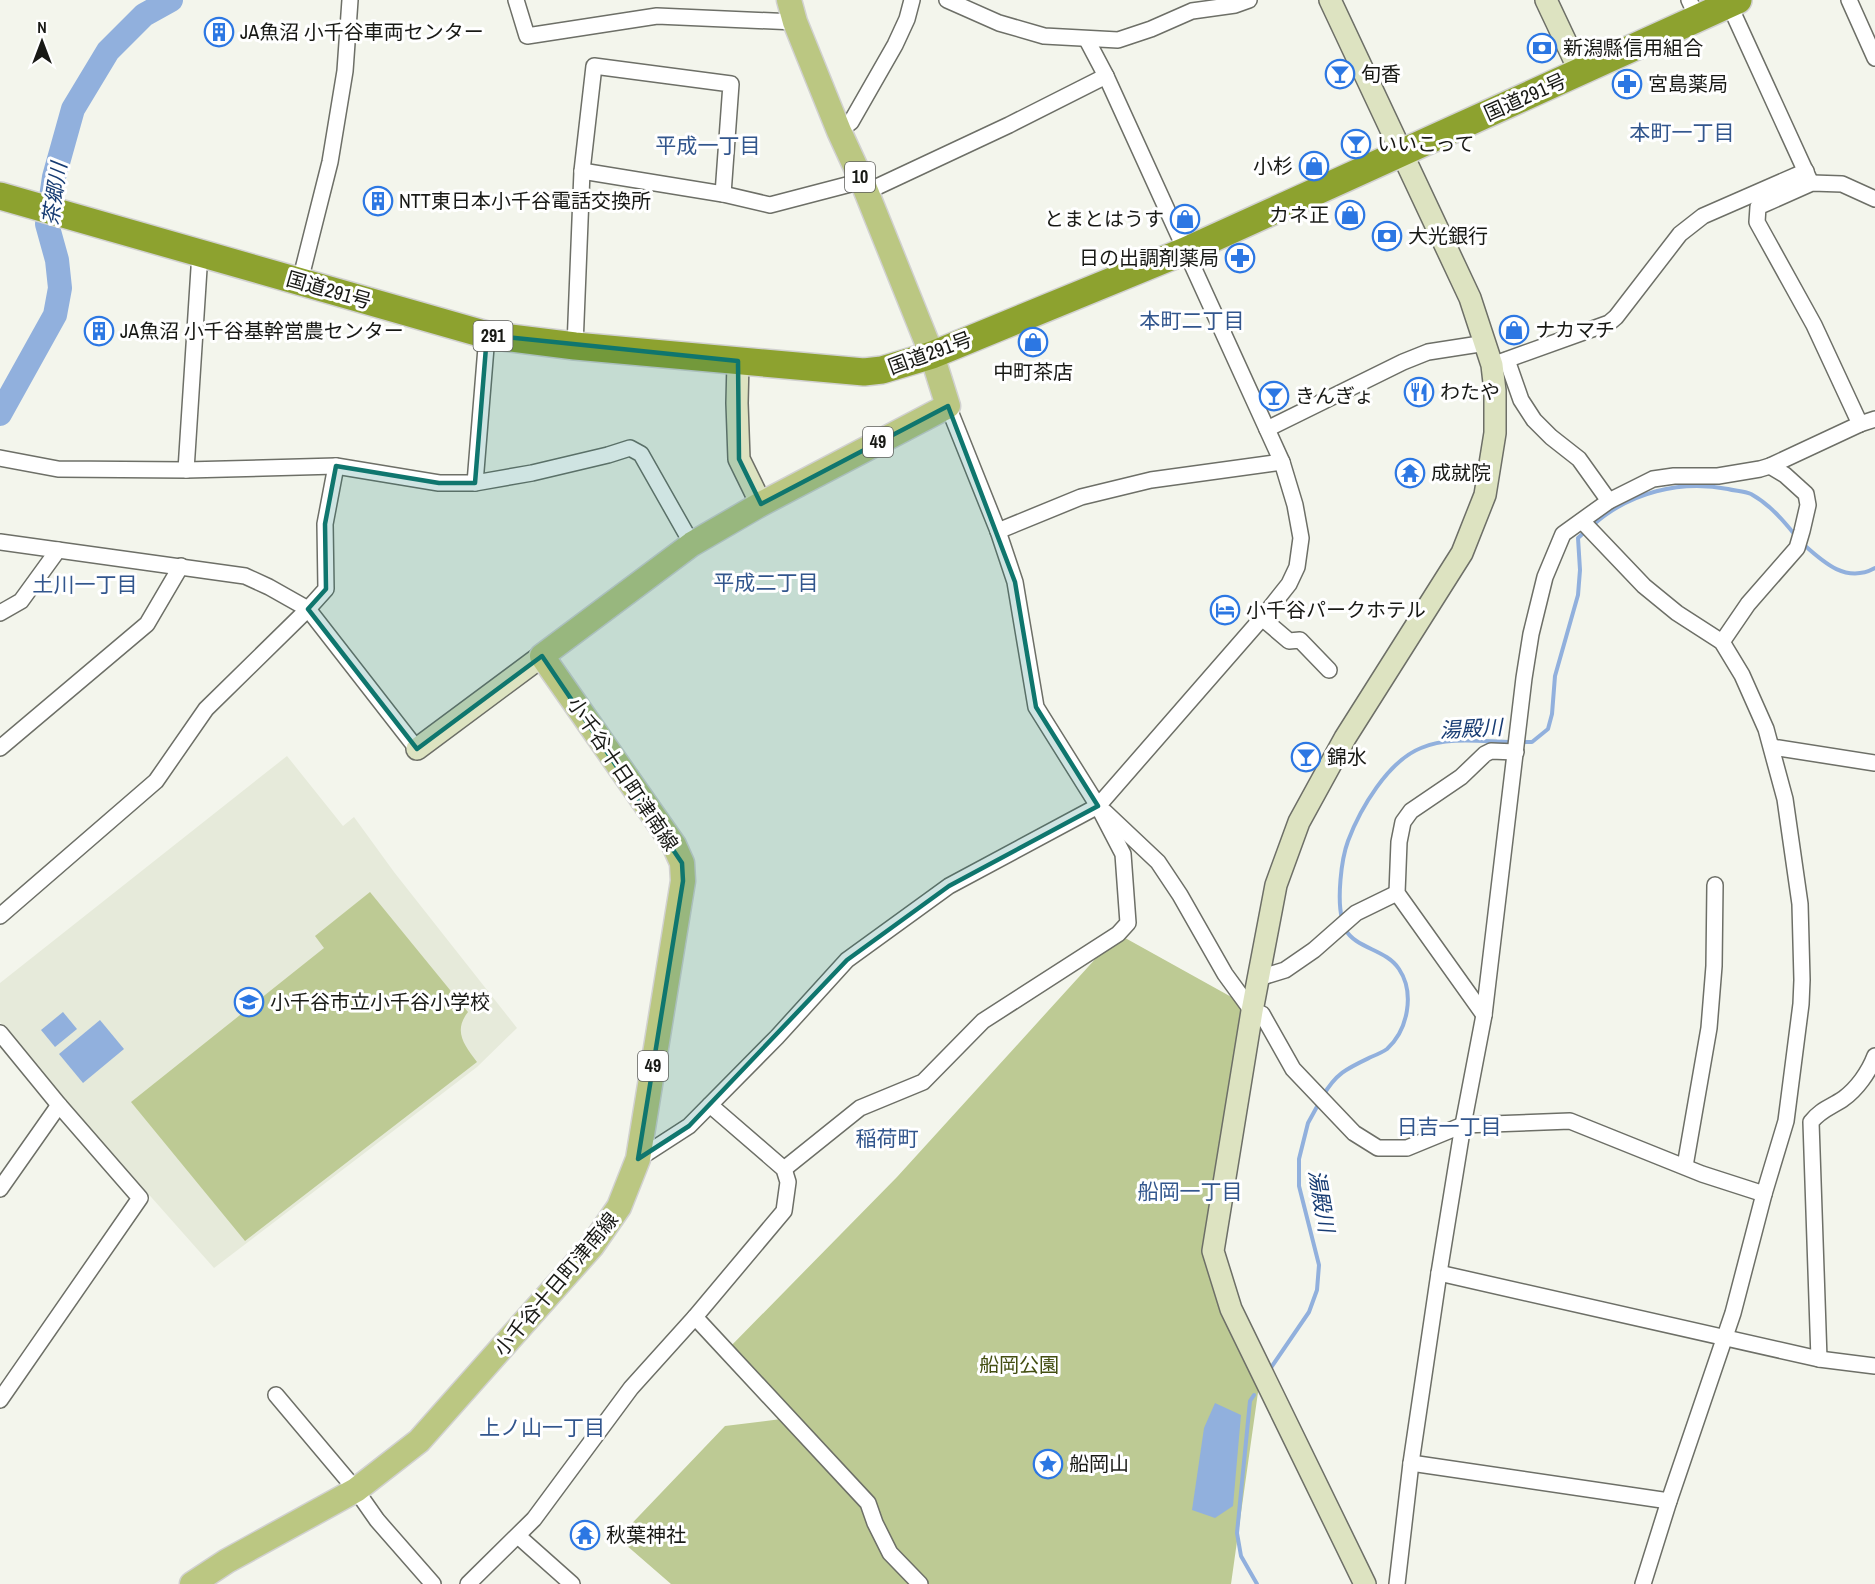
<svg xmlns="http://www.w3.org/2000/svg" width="1875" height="1584" font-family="'Archivo Narrow','Noto Sans JP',sans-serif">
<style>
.built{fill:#e6eada}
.green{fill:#bdca94}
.water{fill:#91b0dd}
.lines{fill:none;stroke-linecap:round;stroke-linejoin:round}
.stream{stroke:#91b0dd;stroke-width:4}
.river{stroke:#91b0dd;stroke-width:24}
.street-casing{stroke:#6d6f67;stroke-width:18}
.secondary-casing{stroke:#6d6f67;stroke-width:24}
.primary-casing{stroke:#d1d1d0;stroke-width:27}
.highway-casing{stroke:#d1d1d0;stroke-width:30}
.street{stroke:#fff;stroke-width:15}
.secondary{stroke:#dde3c1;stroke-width:21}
.primary{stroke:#bbc782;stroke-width:24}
.highway{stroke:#8da22f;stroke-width:27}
.marked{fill:#0f766e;fill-opacity:0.2;stroke:#0f766e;stroke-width:4.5;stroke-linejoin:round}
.labels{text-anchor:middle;stroke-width:6;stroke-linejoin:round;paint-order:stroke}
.shield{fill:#fff;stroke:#5d5e5b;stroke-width:1.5}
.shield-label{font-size:18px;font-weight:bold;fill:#181915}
.poi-label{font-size:20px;fill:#181915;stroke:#fff;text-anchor:start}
.street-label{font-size:20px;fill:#181915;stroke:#fff}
.park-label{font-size:20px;fill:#434e11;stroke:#fff}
.neighbourhood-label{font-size:21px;fill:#32568d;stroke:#fff}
.water-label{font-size:21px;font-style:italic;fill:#173c73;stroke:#fff}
</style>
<rect width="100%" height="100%" fill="#f3f5ec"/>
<polygon class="built" points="287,756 343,826 354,817 394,872 517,1028 477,1067 214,1268 74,1110 0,1022 0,983"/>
<g class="green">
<path d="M370,892L468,1012C453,1031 464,1045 477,1062L245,1241L131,1102L324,948L315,936Z"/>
<polygon points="1118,934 1262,1014 1213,1251 1261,1371 1231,1584 671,1584 618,1538 725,1426 789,1418 727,1350 897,1177"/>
</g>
<g class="water">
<polygon points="63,1012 77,1029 55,1047 41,1030"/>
<polygon points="100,1020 124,1049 83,1083 59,1054"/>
<polygon points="1215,1403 1241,1415 1233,1506 1215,1518 1192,1510 1204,1428"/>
</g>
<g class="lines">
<g class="stream">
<path d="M1593,525C1630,492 1680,480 1728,489C1735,491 1744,491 1751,494C1769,504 1782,519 1795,535"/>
<path d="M1802,543C1823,562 1846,584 1875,568"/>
<polyline points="1521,742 1532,742 1548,729 1552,714 1555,676 1578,595 1580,570 1578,538 1587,530"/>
<path d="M1342,919C1337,899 1341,860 1348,841C1360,809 1388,761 1421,748C1449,736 1484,742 1513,742"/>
<path d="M1323,1096C1336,1073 1348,1068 1371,1057C1376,1055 1383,1052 1387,1049C1408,1030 1415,993 1399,969C1386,949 1356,949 1345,929"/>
<polyline points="1270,1369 1309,1312 1317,1290 1319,1265 1299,1186 1299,1159 1308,1123 1319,1103"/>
<polyline points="1254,1395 1250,1401 1237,1533 1241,1556 1257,1584"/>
</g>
<polyline class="river" points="0,414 55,315 60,288 57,260 47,224 54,177 73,109 108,51 144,15 171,0"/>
<g class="street-casing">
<g id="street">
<polyline points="516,0 527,36 657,16 795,22"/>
<polyline points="947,0 999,23 1044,36 1118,40 1151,29 1192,11 1235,5 1249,0"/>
<polyline points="1689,0 1698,19"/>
<polyline points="1849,0 1875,58"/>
<polyline points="1729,4 1810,181"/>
<polyline points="839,131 851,122 895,45 907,19 912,0"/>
<polyline points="582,171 723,194 770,205 862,181"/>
<polyline points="866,192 1009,125 1106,76"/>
<polyline points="300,281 330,162 345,71 350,0"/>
<polyline points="575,346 582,171 594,66 731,84 723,194"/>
<polyline points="1507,360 1521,400 1534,420 1551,437 1579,459 1609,501"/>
<polyline points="1492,365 1609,323 1616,317 1680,234 1703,216 1806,171"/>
<polyline points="1860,424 1814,325 1757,222 1758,207 1812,183 1842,184 1875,199"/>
<polyline points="1267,429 1403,362 1428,352 1486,343"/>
<polyline points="0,458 58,469 186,470 336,466 439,483 475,483 532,473 608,455 630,448 641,454 692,544"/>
<polyline points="186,470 200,253"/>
<polyline points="475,483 487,335"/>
<polyline points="1582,521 1644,586 1677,613 1722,642 1742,675 1766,729 1785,799 1800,904 1802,980 1801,1004 1786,1121 1764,1194 1733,1313 1669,1501 1643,1584"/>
<polyline points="998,531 1081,497 1151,480 1282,462"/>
<polyline points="0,542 245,576 269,587 308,609 417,749"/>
<polyline points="0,613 21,601 58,550"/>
<polyline points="1262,618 1289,641 1300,640 1329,670"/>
<polyline points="1722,642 1748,604 1797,548 1802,531 1808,505 1806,494 1785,475 1770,466"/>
<polyline points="1772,747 1875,763"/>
<polyline points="0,748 147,624 181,566"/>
<polyline points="1105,812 1158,862 1180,895 1225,974 1252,1011 1262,1014 1293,1069 1354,1133 1378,1148 1407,1148 1463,1125 1570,1121 1702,1174 1764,1194"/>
<polyline points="0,916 156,781 206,709 308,609 326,589 325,524 336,466"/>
<polyline points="1259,978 1285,970 1314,950 1356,913 1397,893"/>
<polyline points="1484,1015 1397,893 1399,842 1403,822 1411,811 1461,777 1485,754 1491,751 1516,752"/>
<polyline points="0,1033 59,1105 140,1198 0,1400"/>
<polyline points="638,1159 689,1126 777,1037 847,960 949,886 1098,806 1262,618 1289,584 1297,567 1301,538 1295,505 1282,462 1106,76 1087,40"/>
<polyline points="1685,1166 1709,1028 1714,966 1715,885"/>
<polyline points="784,1169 860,1108 923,1082 983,1021 1118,934 1128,923 1123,854 1098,806 1036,707 1015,582 998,531 948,406"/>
<polyline points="0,1189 59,1105"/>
<polyline points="1439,1273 1819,1359 1875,1366"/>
<polyline points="695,1317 868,1503 875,1523 890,1553 920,1584"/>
<path d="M1819,1359L1811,1122C1820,1110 1831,1107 1843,1099C1857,1089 1869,1072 1875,1056"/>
<polyline points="276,1395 356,1490 377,1520 433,1584"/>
<polyline points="1411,1463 1669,1501"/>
<polyline points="518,1536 572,1584"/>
<polyline points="468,1584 534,1519 631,1388 695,1317 784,1211 788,1182 784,1169 710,1105"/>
<polyline points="1397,1584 1411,1463 1439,1273 1463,1125 1484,1015 1524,678 1531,634 1545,577 1563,534 1609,501 1653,479 1674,476 1718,476 1760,469 1770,466 1860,424 1875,419"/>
</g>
</g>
<g class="secondary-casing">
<g id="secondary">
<polyline points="1330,0 1470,298 1492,365 1495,391 1495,433 1485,495 1462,553 1345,738 1299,822 1276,885 1252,1011 1213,1251 1231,1309 1365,1584"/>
<polyline points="1546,0 1580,72"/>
<polyline points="738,361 737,403 739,459 761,504"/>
<polyline points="417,749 542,656"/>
</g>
</g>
<g class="primary-casing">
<polyline id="primary" points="192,1584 227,1561 356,1490 419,1441 592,1246 619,1207 638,1159 683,881 682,863 674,845 542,656 692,544 761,504 948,406 932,355 862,181 839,131 795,22 789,0"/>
</g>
<g class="highway-casing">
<polyline id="highway" points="0,196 487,335 575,346 864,372 882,370 932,355 1185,251 1738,0"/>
</g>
<use href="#street" class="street"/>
<use href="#secondary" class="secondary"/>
<use href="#primary" class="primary"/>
<use href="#highway" class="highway"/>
</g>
<path class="marked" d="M487,335L738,361L739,459L761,504L948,406L1015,582L1036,707L1098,806L949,886L847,960L689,1126L638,1159L683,881L682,863L542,656L417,749L308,609L326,589L325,524L336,466L439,483H475Z"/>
<defs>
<g id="building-ring" transform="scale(1.5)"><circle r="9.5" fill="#fff" stroke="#2c77e3" stroke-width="1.5"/><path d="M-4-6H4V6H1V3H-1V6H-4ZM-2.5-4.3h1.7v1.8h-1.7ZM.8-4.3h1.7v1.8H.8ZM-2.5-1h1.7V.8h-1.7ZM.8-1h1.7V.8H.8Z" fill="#2c77e3"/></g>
<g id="bank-ring" transform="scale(1.5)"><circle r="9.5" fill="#fff" stroke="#2c77e3" stroke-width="1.5"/><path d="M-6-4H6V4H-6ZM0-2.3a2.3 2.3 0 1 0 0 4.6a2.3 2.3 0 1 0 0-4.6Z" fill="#2c77e3"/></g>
<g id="bar-ring" transform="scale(1.5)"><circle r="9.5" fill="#fff" stroke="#2c77e3" stroke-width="1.5"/><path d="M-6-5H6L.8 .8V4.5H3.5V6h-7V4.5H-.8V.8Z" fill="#2c77e3"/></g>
<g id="pharmacy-ring" transform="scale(1.5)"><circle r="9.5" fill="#fff" stroke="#2c77e3" stroke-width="1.5"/><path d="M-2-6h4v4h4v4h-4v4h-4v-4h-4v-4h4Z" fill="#2c77e3"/></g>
<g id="shop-ring" transform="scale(1.5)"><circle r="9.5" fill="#fff" stroke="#2c77e3" stroke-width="1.5"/><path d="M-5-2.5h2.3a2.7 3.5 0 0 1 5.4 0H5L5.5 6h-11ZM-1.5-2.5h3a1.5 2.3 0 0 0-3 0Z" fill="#2c77e3"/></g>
<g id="restaurant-ring" transform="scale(1.5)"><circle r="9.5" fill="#fff" stroke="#2c77e3" stroke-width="1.5"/><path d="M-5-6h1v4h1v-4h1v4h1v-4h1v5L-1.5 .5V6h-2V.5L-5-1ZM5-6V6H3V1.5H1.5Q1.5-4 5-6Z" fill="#2c77e3"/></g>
<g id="temple-ring" transform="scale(1.5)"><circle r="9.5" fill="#fff" stroke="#2c77e3" stroke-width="1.5"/><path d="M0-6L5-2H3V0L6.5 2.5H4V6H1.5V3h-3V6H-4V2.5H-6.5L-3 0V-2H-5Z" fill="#2c77e3"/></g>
<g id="hotel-ring" transform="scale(1.5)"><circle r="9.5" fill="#fff" stroke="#2c77e3" stroke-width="1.5"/><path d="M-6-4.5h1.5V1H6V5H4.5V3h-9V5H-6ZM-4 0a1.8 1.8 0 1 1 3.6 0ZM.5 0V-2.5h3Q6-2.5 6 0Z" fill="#2c77e3"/></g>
<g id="school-ring" transform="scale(1.5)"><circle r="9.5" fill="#fff" stroke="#2c77e3" stroke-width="1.5"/><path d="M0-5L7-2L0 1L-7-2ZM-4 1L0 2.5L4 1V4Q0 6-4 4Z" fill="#2c77e3"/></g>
<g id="sight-ring" transform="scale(1.5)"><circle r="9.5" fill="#fff" stroke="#2c77e3" stroke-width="1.5"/><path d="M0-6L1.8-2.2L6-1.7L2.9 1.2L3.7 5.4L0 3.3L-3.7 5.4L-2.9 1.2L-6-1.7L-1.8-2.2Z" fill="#2c77e3"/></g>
</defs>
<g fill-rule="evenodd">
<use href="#building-ring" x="219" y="32"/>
<use href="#bank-ring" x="1542" y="48"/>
<use href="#bar-ring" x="1340" y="74"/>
<use href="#pharmacy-ring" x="1627" y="84"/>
<use href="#bar-ring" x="1356" y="144"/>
<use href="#shop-ring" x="1314" y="166"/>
<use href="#building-ring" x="378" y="201"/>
<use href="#shop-ring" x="1350" y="215"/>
<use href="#shop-ring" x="1185" y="219"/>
<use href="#bank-ring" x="1387" y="236"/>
<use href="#pharmacy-ring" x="1240" y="258"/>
<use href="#shop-ring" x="1514" y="330"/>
<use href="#building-ring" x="99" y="331"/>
<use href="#shop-ring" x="1033" y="342"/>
<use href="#restaurant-ring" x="1419" y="392"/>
<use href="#bar-ring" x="1274" y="396"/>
<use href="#temple-ring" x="1410" y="473"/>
<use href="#hotel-ring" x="1225" y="610"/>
<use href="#bar-ring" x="1306" y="757"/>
<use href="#school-ring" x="249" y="1002"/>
<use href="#sight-ring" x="1048" y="1464"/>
<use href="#temple-ring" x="585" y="1535"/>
</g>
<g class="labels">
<g class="shield">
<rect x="845" y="162" width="30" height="30" rx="4.5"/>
<rect x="473.5" y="321" width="39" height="30" rx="4.5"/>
<rect x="863" y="427" width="30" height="30" rx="4.5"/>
<rect x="638" y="1051" width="30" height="30" rx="4.5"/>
</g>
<g class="shield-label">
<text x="860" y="183">10</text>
<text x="493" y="342">291</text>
<text x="878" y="448">49</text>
<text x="653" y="1072">49</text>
</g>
<g class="poi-label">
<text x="240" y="39">JA魚沼 小千谷車両センター</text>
<text x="1563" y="55">新潟縣信用組合</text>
<text x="1361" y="81">旬香</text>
<text x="1648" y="91">宮島薬局</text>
<text x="1377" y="151">いいこって</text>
<text x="1293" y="173" text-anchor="end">小杉</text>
<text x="399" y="208">NTT東日本小千谷電話交換所</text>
<text x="1329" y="222" text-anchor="end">カネ正</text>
<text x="1164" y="226" text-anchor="end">とまとはうす</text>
<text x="1408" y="243">大光銀行</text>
<text x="1219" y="265" text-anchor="end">日の出調剤薬局</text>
<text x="1535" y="337">ナカマチ</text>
<text x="120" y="338">JA魚沼 小千谷基幹営農センター</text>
<text x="1033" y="379" text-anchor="middle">中町茶店</text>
<text x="1440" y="399">わたや</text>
<text x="1295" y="403">きんぎょ</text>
<text x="1431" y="480">成就院</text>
<text x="1246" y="617">小千谷パークホテル</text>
<text x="1327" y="764">錦水</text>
<text x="270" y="1009">小千谷市立小千谷小学校</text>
<text x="1069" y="1471">船岡山</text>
<text x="606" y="1542">秋葉神社</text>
</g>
<g class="street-label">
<text transform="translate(1525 97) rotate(-24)" y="7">国道291号</text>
<text transform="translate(329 290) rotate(16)" y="7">国道291号</text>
<text transform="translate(930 353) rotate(-20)" y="7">国道291号</text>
<text transform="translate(623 774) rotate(56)" y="7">小千谷十日町津南線</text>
<text transform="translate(556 1284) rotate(-50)" y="7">小千谷十日町津南線</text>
</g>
<g class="park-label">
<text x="1019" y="1372">船岡公園</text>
</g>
<g class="neighbourhood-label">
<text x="1682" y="140">本町一丁目</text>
<text x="708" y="153">平成一丁目</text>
<text x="1192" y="328">本町二丁目</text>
<text x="766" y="590">平成二丁目</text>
<text x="85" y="592">土川一丁目</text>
<text x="1449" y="1134">日吉一丁目</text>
<text x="887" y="1146">稲荷町</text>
<text x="1190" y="1199">船岡一丁目</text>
<text x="542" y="1435">上ノ山一丁目</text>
</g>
<g class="water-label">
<text transform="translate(55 194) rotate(-82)" y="7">茶郷川</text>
<text transform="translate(1471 729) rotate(-3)" y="7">湯殿川</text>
<text transform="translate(1321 1201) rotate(80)" y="7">湯殿川</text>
</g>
</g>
<g transform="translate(42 42)" stroke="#ffffff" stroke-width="4.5" paint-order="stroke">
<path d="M0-4.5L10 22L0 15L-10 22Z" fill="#181915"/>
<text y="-9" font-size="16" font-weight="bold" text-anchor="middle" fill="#181915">N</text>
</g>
</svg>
